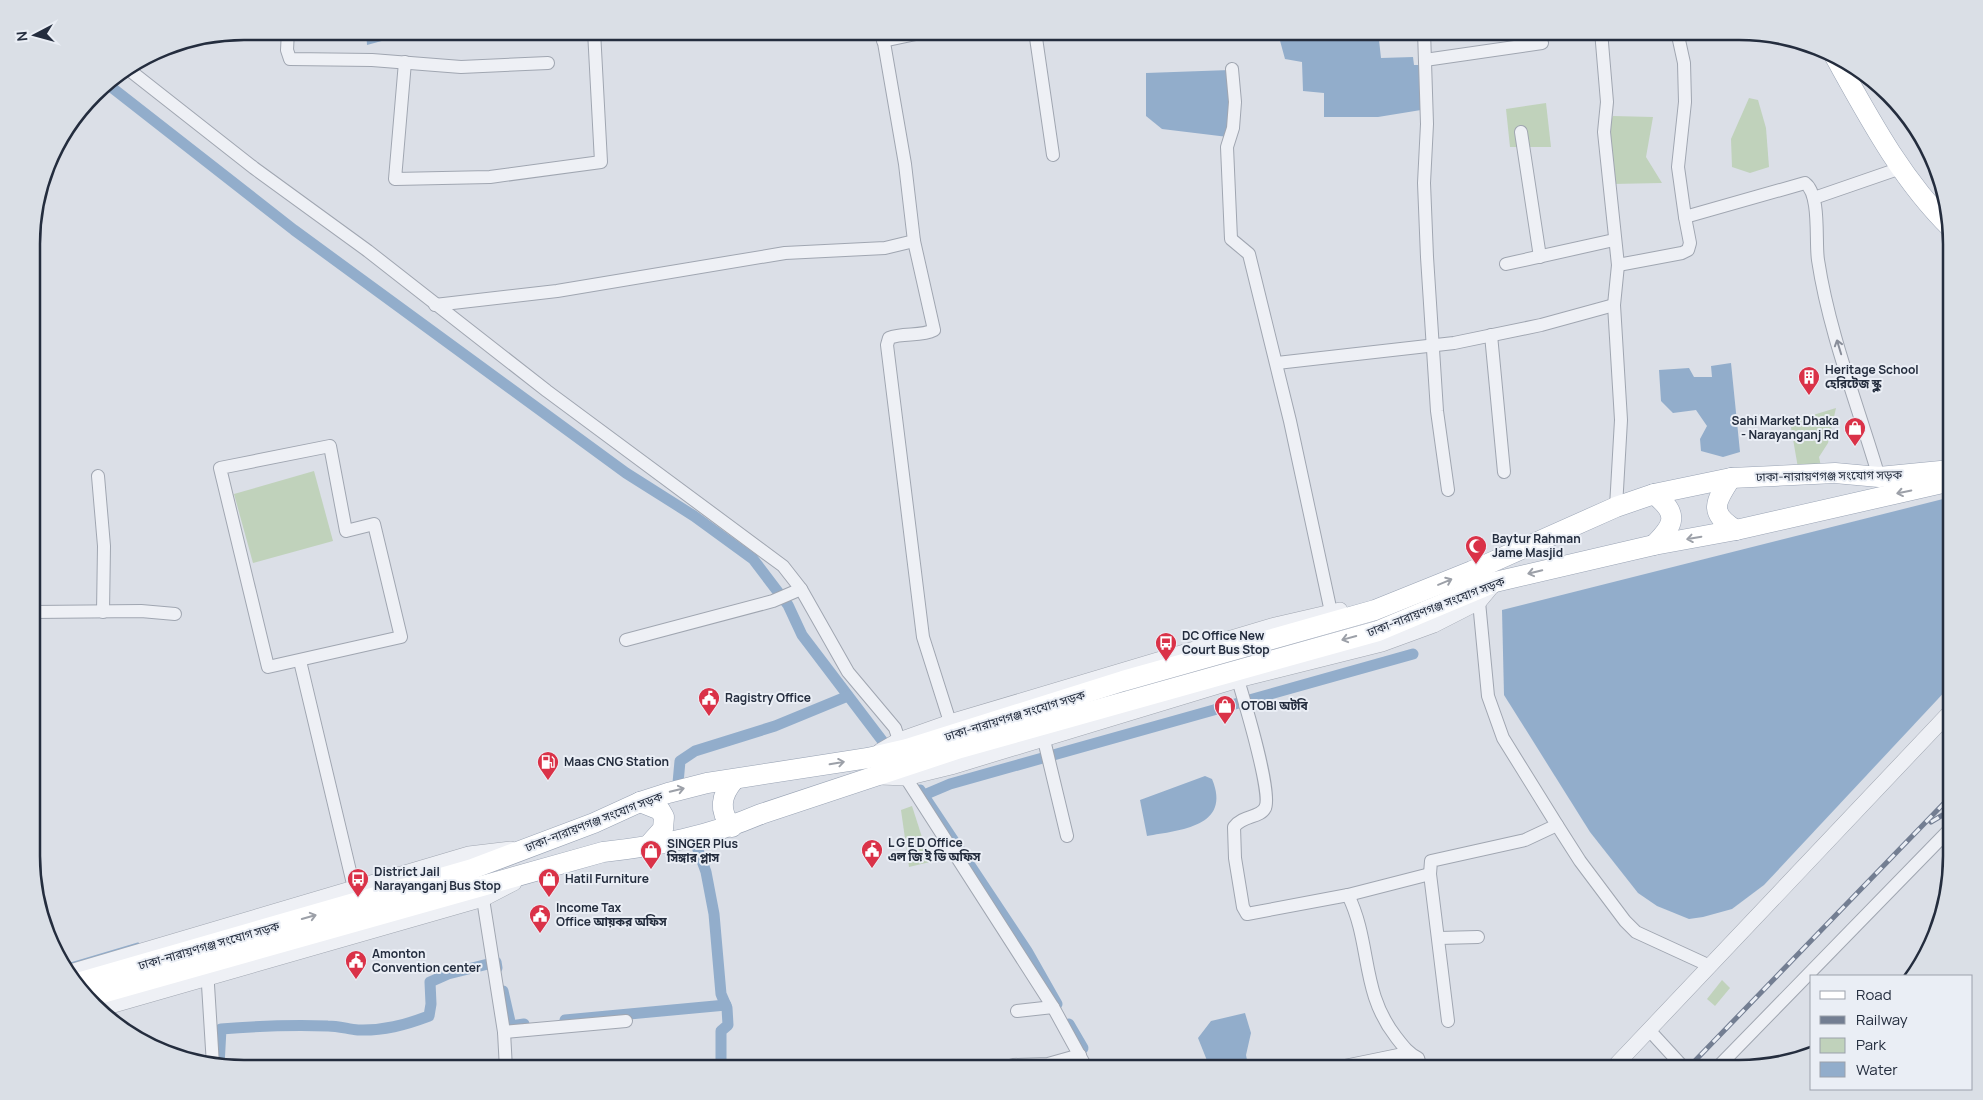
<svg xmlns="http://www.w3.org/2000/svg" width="1983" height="1100" font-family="Manrope,'Noto Sans Bengali',sans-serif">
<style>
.green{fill:#c0d2bb}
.water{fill:#92adcb}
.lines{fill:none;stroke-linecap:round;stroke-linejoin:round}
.stream{stroke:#92adcb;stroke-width:3}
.canal{stroke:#92adcb;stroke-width:11}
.minor-casing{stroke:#a0a6b1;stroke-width:14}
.tertiary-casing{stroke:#a0a6b1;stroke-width:16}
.primary-casing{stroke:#99a3b4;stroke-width:21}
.minor{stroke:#eef0f5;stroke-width:12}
.tertiary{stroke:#eef0f5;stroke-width:15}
.primary{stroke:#fff;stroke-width:20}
.rail-casing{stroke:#737e92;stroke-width:5}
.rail{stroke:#eaeef5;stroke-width:3;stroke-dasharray:9;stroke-linecap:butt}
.oneway{stroke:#898e9a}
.oneway2{stroke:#9ca0a8}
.labels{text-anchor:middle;stroke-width:4;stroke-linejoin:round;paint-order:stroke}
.poi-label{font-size:12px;font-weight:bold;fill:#242d3e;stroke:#eaeef5;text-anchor:start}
.street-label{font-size:12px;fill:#242d3e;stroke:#eaeef5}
.rim{fill:none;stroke:#242d3e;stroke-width:2.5}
</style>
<rect width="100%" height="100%" fill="#dbdfe7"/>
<g class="green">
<polygon points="1749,98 1758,100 1766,128 1769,167 1750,173 1732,167 1731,139"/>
<polygon points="1546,103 1551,147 1510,147 1506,109"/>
<polygon points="1613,116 1653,117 1646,157 1662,183 1612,184 1607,132"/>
<polygon points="1836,408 1828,443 1819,457 1824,481 1801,485 1790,422"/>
<polygon points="314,471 333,541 253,563 234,494"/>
<polygon points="912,806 930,862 909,867 901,810"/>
<polygon points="1722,980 1730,988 1715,1006 1707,999"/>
</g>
<g class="water">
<polygon points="366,31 418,31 367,45"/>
<polygon points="1255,31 1336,31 1337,36 1350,37 1351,31 1378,31 1381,58 1413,57 1414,65 1423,65 1421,110 1378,117 1324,117 1324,93 1303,91 1302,62 1285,59 1279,37 1256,37"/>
<polygon points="1230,70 1228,137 1162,129 1146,116 1146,73"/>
<polygon points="1731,363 1740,452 1723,457 1701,451 1700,439 1707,426 1696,410 1673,413 1661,401 1659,370 1689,368 1694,377 1712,377 1711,366"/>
<polygon points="1951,497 1951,685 1764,885 1732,909 1703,917 1689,919 1657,906 1638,893 1590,832 1504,695 1502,610"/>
<path d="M1205,776L1212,779C1232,827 1180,830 1147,836L1140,800Z"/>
<polygon points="1245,1013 1251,1033 1246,1055 1248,1065 1238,1068 1210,1068 1198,1038 1211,1021"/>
</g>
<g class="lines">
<polyline class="stream" points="64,966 138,944"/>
<g class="canal">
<polyline points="106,83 294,230 626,473 694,516 753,559 788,605 802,635 884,743"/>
<polyline points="678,783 680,761 695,751 775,726 848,696"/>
<polyline points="920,790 1027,951 1057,1004"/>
<polyline points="924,795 950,784 1413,654"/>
<polyline points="697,847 706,872 714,914 721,994 727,1008 728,1025 721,1031 721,1069"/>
<polyline points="503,991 511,1026 524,1024"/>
<polyline points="565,1020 726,1005"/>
<polyline points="1069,1024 1083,1048"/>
<path d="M219,1066L221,1029C256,1026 292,1025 328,1026C338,1026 348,1029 358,1030C383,1031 405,1025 429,1016L431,1004L430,982L448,974L496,962L497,968"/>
</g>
<g class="minor-casing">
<g id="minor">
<polyline points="288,31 287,50 290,59 372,60 461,67 548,63"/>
<path d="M882,31L905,164L914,241L934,330C921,337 903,332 889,338L887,345L923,637L950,722"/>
<polyline points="1035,31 1053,155"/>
<polyline points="1424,31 1427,124 1424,183 1427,257 1437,411 1448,490"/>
<polyline points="1601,31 1607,102 1604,132 1618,265 1614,305 1621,420 1616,507"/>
<path d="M1677,31L1684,63L1685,102L1678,167L1685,217L1798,185L1805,183C1821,195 1815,241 1818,260C1829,333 1858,406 1879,477"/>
<polyline points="883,41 930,31"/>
<polyline points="1425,60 1542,43"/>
<polyline points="405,62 395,179 490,177 601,162 594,31"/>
<polyline points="128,69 254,168 368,251 547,391 783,566 801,589 848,672 895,728 899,740"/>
<polyline points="1232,69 1235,102 1233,128 1227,147 1231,239 1249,254 1290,421 1331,612"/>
<polyline points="1521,132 1540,257"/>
<polyline points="1814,198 1901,168"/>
<polyline points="1506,264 1614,240"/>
<polyline points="1618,265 1682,253 1688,250 1690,243 1685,217"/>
<polyline points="435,305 557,291 785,253 885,248 914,241"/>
<polyline points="1491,335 1504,472"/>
<polyline points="1277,363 1454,343 1541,325 1614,305"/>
<polygon points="330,446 346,531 374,524 401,637 268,667 220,468"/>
<polyline points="98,476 104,546 103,612"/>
<polyline points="1479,602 1488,696 1503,738 1557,825 1580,861 1625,921 1636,932 1710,966"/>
<polyline points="33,612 141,611 175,614"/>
<polyline points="626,640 773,601 801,589"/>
<polyline points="300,661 354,888"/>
<path d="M1238,680C1244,700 1273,795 1265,808C1260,818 1243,815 1234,827L1235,858L1243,907L1247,914L1348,895L1430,874"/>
<polyline points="1044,740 1067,836"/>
<polyline points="906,778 1053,1007 1087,1069"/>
<path d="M1348,895C1372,944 1360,991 1396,1037C1403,1046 1408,1053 1418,1058L1421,1068"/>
<polyline points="483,899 504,1032 506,1069"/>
<polyline points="1439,938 1478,937"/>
<polyline points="207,969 213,1065"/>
<polyline points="1017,1011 1053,1007"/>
<polyline points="1448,1021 1430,874 1431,861 1525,840 1557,825"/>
<polyline points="1650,1031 1684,1068"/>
<polyline points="504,1032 626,1021"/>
<polyline points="1335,1068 1408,1053"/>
<polyline points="1717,1068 1951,828"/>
<polyline points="1010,1069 1013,1065 1048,1064 1080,1055"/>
</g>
</g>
<g class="tertiary-casing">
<g id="tertiary">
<polyline points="880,751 899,740 950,722 1275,625 1340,610"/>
<polyline points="881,777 906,778 951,767 1238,680 1382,644 1434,625 1479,602 1494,584"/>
<polyline points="67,973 469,854 511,849"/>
<polyline points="103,1008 483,899 514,883"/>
<polyline points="1613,1068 1951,711"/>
</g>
</g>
<g class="primary-casing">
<g id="primary">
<path d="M1834,55C1868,116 1901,179 1951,228"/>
<path d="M1731,478C1715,502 1708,513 1736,530"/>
<path d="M1654,494C1679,514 1675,524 1654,545"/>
<polyline points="640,802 660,810 664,817 663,829 647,847"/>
<path d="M732,827C718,811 721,795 734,780"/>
<polyline points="77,983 472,869 594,823 640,802 668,793 707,783 868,758 907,749 1123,681 1375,610 1472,571 1616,507 1654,494 1731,478 1835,473 1879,477 1951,470"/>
<path d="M91,996L603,852C658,846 710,836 761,814L960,748L1378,631L1495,582L1654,545L1736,530L1947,482"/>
</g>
</g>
<use href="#minor" class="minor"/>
<use href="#tertiary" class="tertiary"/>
<use href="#primary" class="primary"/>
<g class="rail-casing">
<g id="rail">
<polyline points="1931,822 1951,810"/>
<polyline points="1688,1068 1951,796"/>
</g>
</g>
<use href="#rail" class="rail"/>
</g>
<defs><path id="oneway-shaft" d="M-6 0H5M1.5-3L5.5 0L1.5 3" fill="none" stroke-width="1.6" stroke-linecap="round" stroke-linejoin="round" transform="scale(1.25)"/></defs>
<use class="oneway" href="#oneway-shaft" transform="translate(1839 347) rotate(-107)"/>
<g class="oneway2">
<use href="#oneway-shaft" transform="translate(1904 492) rotate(168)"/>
<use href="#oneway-shaft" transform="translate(1694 538) rotate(170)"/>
<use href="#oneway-shaft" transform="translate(1535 572) rotate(166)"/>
<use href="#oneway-shaft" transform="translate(1445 582) rotate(-23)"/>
<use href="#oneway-shaft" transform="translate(1349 638) rotate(165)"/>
<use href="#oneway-shaft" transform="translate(837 763) rotate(-10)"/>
<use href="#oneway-shaft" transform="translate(677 790) rotate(-14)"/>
<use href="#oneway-shaft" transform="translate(309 917) rotate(-16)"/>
</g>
<defs>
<g id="building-pin" transform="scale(1.125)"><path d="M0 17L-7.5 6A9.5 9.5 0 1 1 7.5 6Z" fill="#da3248" stroke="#eaeef5"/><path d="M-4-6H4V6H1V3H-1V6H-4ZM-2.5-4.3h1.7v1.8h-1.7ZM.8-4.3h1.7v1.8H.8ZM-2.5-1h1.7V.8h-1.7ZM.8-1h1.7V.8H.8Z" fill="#fff"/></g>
<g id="shop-pin" transform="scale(1.125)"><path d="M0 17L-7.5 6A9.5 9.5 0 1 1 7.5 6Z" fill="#da3248" stroke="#eaeef5"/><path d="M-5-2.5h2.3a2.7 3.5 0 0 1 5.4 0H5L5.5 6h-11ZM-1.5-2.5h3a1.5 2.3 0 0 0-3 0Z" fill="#fff"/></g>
<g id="mosque-pin" transform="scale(1.125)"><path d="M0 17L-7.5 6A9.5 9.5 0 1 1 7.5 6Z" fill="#da3248" stroke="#eaeef5"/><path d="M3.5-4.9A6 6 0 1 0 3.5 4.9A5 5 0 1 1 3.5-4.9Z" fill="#fff"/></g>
<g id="bus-pin" transform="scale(1.125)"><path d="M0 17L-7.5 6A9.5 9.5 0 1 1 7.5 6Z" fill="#da3248" stroke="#eaeef5"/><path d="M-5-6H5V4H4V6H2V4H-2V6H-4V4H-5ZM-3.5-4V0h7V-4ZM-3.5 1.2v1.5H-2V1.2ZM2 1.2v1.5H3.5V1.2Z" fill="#fff"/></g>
<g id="civic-pin" transform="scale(1.125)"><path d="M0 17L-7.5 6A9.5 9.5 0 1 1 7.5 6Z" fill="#da3248" stroke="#eaeef5"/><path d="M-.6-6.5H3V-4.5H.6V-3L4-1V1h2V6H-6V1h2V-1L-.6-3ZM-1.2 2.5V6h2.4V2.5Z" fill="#fff"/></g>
<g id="fuel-pin" transform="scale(1.125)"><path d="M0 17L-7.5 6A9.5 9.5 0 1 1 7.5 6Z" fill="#da3248" stroke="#eaeef5"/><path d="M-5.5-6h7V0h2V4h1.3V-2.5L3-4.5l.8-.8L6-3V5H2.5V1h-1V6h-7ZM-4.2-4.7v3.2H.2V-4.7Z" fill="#fff"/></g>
</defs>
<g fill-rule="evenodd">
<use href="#building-pin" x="1809" y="377"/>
<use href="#shop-pin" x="1855" y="428"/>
<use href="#mosque-pin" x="1476" y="546"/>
<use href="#bus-pin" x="1166" y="643"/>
<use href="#civic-pin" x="709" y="698"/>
<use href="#shop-pin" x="1225" y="706"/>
<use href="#fuel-pin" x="548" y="762"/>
<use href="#civic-pin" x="872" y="850"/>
<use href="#shop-pin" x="651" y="851"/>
<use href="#bus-pin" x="358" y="879"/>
<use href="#shop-pin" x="549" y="879"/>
<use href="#civic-pin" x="540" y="915"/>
<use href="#civic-pin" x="356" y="961"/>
</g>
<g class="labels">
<g class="poi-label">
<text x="1825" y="374">Heritage School<tspan x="1825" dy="14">হেরিটেজ স্কুল</tspan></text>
<text x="1839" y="425" text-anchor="end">Sahi Market Dhaka<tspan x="1839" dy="14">- Narayanganj Rd</tspan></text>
<text x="1492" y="543">Baytur Rahman<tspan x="1492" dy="14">Jame Masjid</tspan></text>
<text x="1182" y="640">DC Office New<tspan x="1182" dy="14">Court Bus Stop</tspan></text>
<text x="725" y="702">Ragistry Office</text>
<text x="1241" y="710">OTOBI অটবি</text>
<text x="564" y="766">Maas CNG Station</text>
<text x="888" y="847">L G E D Office<tspan x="888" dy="14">এল জি ই ডি অফিস</tspan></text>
<text x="667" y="848">SINGER Plus<tspan x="667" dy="14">সিঙ্গার প্লাস</tspan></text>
<text x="374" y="876">District Jail<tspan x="374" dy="14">Narayanganj Bus Stop</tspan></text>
<text x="565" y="883">Hatil Furniture</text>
<text x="556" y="912">Income Tax<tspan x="556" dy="14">Office আয়কর অফিস</tspan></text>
<text x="372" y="958">Amonton<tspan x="372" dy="14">Convention center</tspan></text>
</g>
<g class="street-label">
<text transform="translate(1829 476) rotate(-1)" y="4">ঢাকা-নারায়ণগঞ্জ সংযোগ সড়ক</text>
<text transform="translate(1436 607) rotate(-21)" y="4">ঢাকা-নারায়ণগঞ্জ সংযোগ সড়ক</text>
<text transform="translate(1015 716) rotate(-17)" y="4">ঢাকা-নারায়ণগঞ্জ সংযোগ সড়ক</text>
<text transform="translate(594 822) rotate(-21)" y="4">ঢাকা-নারায়ণগঞ্জ সংযোগ সড়ক</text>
<text transform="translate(209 946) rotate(-16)" y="4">ঢাকা-নারায়ণগঞ্জ সংযোগ সড়ক</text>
</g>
</g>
<path d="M0 0H1983V1100H0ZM244 40H1739A204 204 0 0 1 1943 244V856A204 204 0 0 1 1739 1060H244A204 204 0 0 1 40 856V244A204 204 0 0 1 244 40Z" fill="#dadfe6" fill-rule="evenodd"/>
<path class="rim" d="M244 40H1739A204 204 0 0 1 1943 244V856A204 204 0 0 1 1739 1060H244A204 204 0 0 1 40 856V244A204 204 0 0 1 244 40Z"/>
<rect x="1810" y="975" width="162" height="115" fill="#eaeef5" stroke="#9ba1ac"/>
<rect x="1820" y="991" width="25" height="8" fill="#ffffff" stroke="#9ba1ac"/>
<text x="1856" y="1000" font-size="15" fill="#242d3e">Road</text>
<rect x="1820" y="1016" width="25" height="8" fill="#737e92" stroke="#9ba1ac"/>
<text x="1856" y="1025" font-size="15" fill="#242d3e">Railway</text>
<rect x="1820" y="1038" width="25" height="15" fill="#c0d2bb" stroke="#9ba1ac"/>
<text x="1856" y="1050" font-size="15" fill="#242d3e">Park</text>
<rect x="1820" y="1062" width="25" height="15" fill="#92adcb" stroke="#9ba1ac"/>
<text x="1856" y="1075" font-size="15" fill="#242d3e">Water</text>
<g transform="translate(35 35) rotate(264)" stroke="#eaeef5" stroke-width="4" paint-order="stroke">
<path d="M0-4L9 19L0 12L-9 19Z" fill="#242d3e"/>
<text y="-8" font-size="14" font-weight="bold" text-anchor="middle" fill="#242d3e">N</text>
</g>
</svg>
